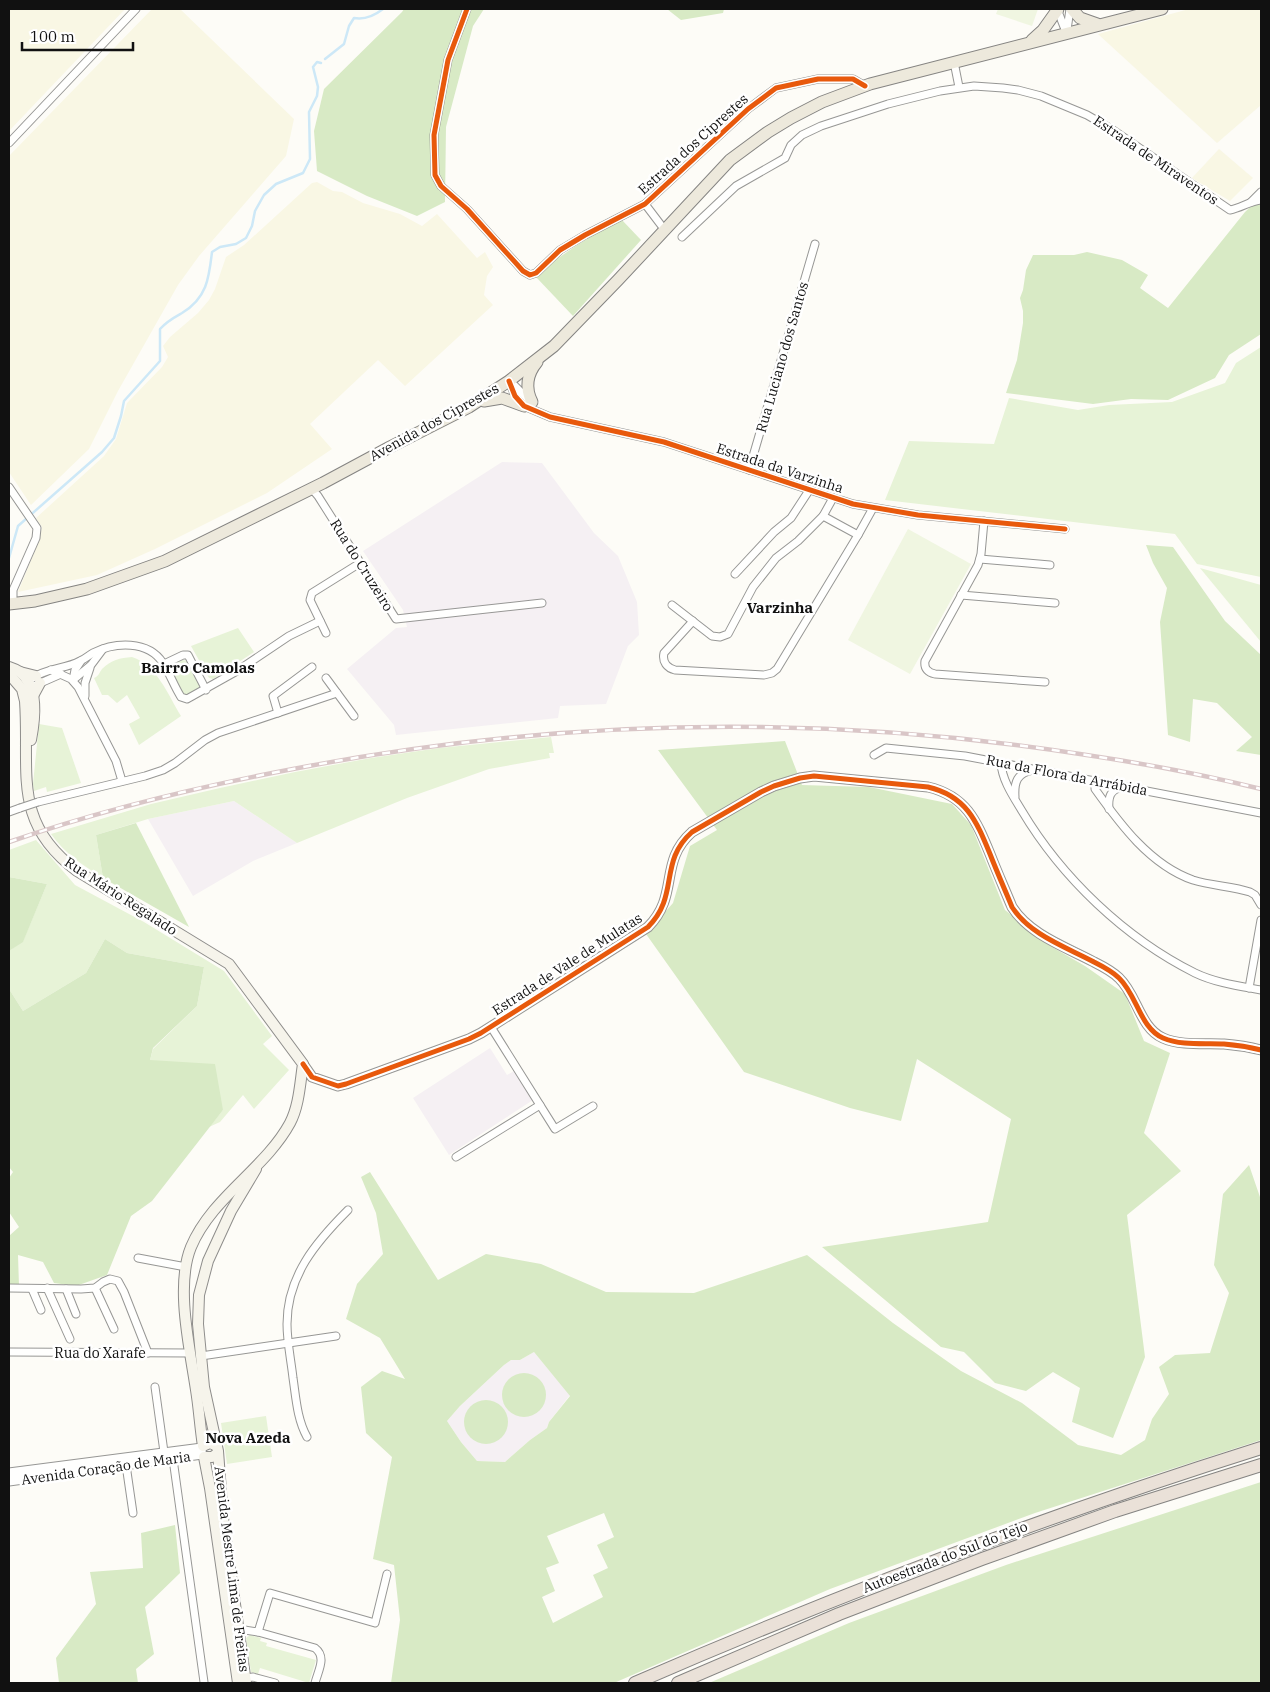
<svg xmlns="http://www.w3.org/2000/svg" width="1270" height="1692" font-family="'IBM Plex Serif',serif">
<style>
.industrial{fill:#f5f0f3}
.farmland{fill:#f9f7e4}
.green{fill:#e7f3d7}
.forest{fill:#d8eac5;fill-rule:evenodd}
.pitch{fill:#f0f6e1}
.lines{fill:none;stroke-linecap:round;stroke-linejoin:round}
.stream{stroke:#cde8f7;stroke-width:2.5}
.minor-casing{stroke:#979795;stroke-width:9}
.tertiary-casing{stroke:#979795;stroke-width:11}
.secondary-casing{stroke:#8e8d8b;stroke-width:12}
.primary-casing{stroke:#858482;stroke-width:13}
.motorway-casing{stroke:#858482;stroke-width:14}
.minor{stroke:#fffffe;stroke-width:7}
.tertiary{stroke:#fffffe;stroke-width:9}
.secondary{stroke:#f6f4eb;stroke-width:10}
.primary{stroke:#ede9dc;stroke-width:11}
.motorway{stroke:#eae1d8;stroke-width:12}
.rail-casing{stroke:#d9c6c7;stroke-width:4.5}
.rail{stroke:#fff;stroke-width:2.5;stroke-dasharray:8;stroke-linecap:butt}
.minor-bridge-casing{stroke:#979795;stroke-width:9;stroke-linecap:butt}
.minor-bridge{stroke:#fffffe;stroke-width:7}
.cycleway-casing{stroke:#fff;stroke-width:8}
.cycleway{stroke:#e8590c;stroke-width:5}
.labels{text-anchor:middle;stroke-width:5;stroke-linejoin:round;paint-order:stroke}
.street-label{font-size:14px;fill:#111;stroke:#fff}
.neighbourhood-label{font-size:15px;font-weight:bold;fill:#111;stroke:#fff}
</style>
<rect width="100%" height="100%" fill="#fdfcf7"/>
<g class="industrial">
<polygon points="502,462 542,463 594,533 618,556 637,602 639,635 628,646 606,704 560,706 558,718 396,735 394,725 347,669 396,628 407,627 403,610 363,551"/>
<polygon points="234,801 297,843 253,861 193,896 148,819"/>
<polygon points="490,1048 507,1075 514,1071 533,1100 449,1155 413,1098"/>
<polygon points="534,1352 570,1395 549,1422 547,1428 530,1440 505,1462 477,1461 461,1442 447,1421 460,1406 504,1365 511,1360 520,1360"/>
</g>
<g class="farmland">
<polygon points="9,9 125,9 9,131"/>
<polygon points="152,9 180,9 294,119 286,156 199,256 178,285 118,391 89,449 31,505 9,472 9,156"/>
<polygon points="1189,9 1261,9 1261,105 1217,143 1098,34"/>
<polygon points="1219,149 1253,178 1230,201 1192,178"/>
<polygon points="317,182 333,191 342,192 363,203 400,214 422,226 437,214 477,258 485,252 493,267 487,276 484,295 493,305 405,386 378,360 310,424 332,449 267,493 155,549 97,575 18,592 39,541 42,527 36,518 104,456 116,439 127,403 162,367 168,357 163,346 170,337 198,313 209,300 215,289 226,257 244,245 312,183"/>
</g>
<g class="green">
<polygon points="1261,347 1261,577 1197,564 1175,534 885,500 909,441 994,444 1009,398 1078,410 1109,405 1172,402 1225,383 1236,363"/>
<polygon points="1200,568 1261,585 1261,642"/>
<polygon points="238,628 254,652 213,679 209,678 191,646"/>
<path d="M132,657C157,665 168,695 181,716L139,745L129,724L140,718L127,695L117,703L108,695H102L94,678C99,676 99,673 102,669C111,660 120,658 132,657Z"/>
<polygon points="182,660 188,661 200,684 198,690 188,695 183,694 170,668 172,664"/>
<polygon points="39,724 62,728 81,783 47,792 46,787 34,791 33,784"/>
<path d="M551,737L554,753H549L550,758L489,769L407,798L297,843L234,801L148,819L96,835L103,878C83,865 65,854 51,834L151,804L220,788L295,772L371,758L439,748Z"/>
<polygon points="36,840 75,885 144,922 224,971 272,1036 263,1044 289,1070 254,1109 243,1095 220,1122 209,1127 223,1110 150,1060 153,1049 197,1006 204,967 127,953 105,939 86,973 23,1011 9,989 9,951 23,941 47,884 9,877 9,850"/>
<polygon points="266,1416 272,1457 227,1464 221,1423"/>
<polygon points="250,1635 261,1638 260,1641 267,1643 266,1646 316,1660 309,1683 260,1668 258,1674 251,1672 246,1638"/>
</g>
<g class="forest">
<polygon points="404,9 484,9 473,26 446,127 445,202 417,216 367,196 317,171 314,131 324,89 402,12"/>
<polygon points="667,9 724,9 723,13 681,20"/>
<polygon points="1261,197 1261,334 1229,355 1215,378 1168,400 1131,399 1093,404 1006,393 1017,360 1023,323 1023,311 1020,298 1023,290 1026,270 1033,255 1074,255 1087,252 1122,260 1148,275 1140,288 1168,308 1245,212"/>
<path d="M621,219L641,240L573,316L536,277C561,253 591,236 621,219Z"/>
<polygon points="1146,545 1173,547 1225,621 1261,655 1261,755 1236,751 1252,737 1217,703 1193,699 1190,742 1168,735 1160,622 1167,588 1153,563"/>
<polygon points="785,741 802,785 869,787 952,804 971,825 1005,910 1052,947 1085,966 1125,994 1144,1041 1170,1053 1144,1133 1181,1171 1127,1215 1145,1357 1113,1438 1072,1422 1080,1388 1053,1372 1026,1391 995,1383 964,1352 941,1347 822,1247 988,1222 1011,1119 917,1059 901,1121 850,1108 744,1072 646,934 673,903 690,846 717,830 658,750"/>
<polygon points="136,823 189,927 103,878 96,835"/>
<polygon points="9,877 47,884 23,942 9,951"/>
<polygon points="105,939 127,953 204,967 197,1006 153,1048 150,1060 215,1064 223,1110 152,1201 131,1216 107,1275 76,1286 54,1283 43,1262 18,1255 19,1286 9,1285 9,1236 19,1227 9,1212 9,1178 13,1172 9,1167 9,989 23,1011 86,973"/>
<path d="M1249,1165L1261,1200V1440L1035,1513L830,1589L614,1683H391L400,1620L394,1565L373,1559L392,1457L366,1433L361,1387L382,1371L405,1379L380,1338L346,1319L357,1284L383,1254L376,1213L361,1177L370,1172L438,1280L486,1254L541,1264L606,1292L694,1293L807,1255L893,1323L961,1371L1022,1403L1078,1445L1121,1455L1145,1440L1152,1419L1169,1394L1159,1367L1175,1355L1210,1353L1229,1293L1214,1265L1223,1194ZM534,1352L570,1396L549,1422L547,1428L530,1440L505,1462L477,1461L461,1442L447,1421L460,1406L504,1365L511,1360H520ZM604,1513L614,1537L597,1545L608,1568L593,1575L603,1597L553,1623L542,1597L555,1591L546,1568L559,1563L547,1536Z"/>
<circle cx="524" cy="1395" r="22"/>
<circle cx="486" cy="1422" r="22"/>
<polygon points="1261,1482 1261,1683 709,1683 849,1623 1006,1565"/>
<polygon points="175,1525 180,1573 145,1607 154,1654 136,1669 138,1683 59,1683 56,1658 96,1604 90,1572 143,1568 141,1533"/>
</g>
<g class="pitch">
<polygon points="998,9 1038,9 1032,26 996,14"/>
<polygon points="908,529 971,564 910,674 848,640"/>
</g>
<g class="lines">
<g class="stream">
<path d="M325,59L344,44L349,26L354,18C365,20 374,16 383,9"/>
<path d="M9,558L18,526L102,452L114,438L121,416L124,401L160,361V329C167,321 173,318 182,313C207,298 209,278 212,252L220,247L236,244L246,238L252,226L255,211L264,195L276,184L303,173L310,159L309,112L317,96L318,87L313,67L317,62L321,63"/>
</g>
<g class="minor-casing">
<g id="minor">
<polyline points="467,9 448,60 434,135 435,175 441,186 467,209 523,271 530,275 536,273 560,250 585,235 645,204 748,109 776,88 818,79 853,79 865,86"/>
<polyline points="1059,9 1059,14 1066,32"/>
<polyline points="1067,30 1070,9"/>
<polyline points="954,62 959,87"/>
<polyline points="9,143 136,9"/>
<polyline points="1251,202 1261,192"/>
<polyline points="645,204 664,229"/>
<path d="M682,237L736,186L785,158L791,145L802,135L821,126L888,104L940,91L974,86L1003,88L1018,90L1041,96L1087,115L1113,130L1230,210C1241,208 1250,201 1261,200"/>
<polyline points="509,381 515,396 524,406 550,417 664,442 853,504 918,515 1065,529"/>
<polyline points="510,381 529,400"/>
<polyline points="749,470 815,244"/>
<polyline points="9,487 37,528 36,538 13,590 13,603"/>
<polyline points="312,489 318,496 396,619 542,603"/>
<polyline points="833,498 823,516 858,535 873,508"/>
<path d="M984,521L981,554L978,565L925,661C924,668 927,672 935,674L1045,682"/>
<polyline points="980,559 1050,565"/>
<polyline points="735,574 774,532 791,518 810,489"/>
<polyline points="961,595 1055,603"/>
<polyline points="672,605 712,636 720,637 728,634 753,587 776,558 798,541 823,516"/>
<path d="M693,621L664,653C662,662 667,668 675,670L764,675L772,673L777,669L858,535"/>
<polyline points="326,633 310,600 312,593 360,563"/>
<polyline points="164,664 183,655 188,655 206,690"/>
<polyline points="51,670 71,679 78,687 116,761 122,781"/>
<path d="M33,678C46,668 66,669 80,661C85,659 89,655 93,653C115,642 148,640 163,663C170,674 174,686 181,697L187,699L237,671L289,636L320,621"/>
<polyline points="326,678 354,716"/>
<polyline points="73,680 91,665 103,649"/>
<polyline points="73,680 75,670 81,661"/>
<polyline points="36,685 61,674"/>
<polyline points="85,696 85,683 90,668"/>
<polyline points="278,713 273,696 312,667"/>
<polyline points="874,755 886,748 965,756 1261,813"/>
<path d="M1001,763C1002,780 1013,796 1022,811C1062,878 1125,938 1195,973C1216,983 1239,986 1261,990"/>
<path d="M1095,781V789C1120,824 1150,865 1193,880C1212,886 1232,886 1250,892L1255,895L1261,905"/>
<path d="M1015,797C1014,782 1017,773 1033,770"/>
<polyline points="38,802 145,776 163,770 175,763 205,740 218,733 337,693"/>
<path d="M1109,809C1108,797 1110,790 1122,787"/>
<polyline points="9,812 20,808"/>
<polyline points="1249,988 1261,920"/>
<polyline points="491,1027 555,1129 593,1106"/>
<polyline points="456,1157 540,1105"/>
<polyline points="138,1258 186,1267"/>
<polyline points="9,1288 81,1289 95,1288 103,1282 110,1279 118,1281 124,1292 148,1353"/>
<polyline points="47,1288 70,1339"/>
<polyline points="95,1288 114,1329"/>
<polyline points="32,1289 41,1310"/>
<polyline points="66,1289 76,1314"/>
<polyline points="9,1352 190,1353"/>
<polyline points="201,1356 336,1336"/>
<polyline points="155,1387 164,1452"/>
<path d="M307,1437C297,1419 296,1398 293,1378C291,1360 287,1342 287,1324C287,1276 316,1242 348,1210"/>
<polyline points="173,1459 204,1682"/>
<polyline points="126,1465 133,1513"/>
<path d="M238,1629L258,1632L315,1648C327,1657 318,1671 315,1683"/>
<polyline points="258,1632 270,1593 375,1623 387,1574"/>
<polyline points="246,1678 253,1677 275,1683"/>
</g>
</g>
<g class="tertiary-casing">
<g id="tertiary">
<path d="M303,1064L312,1077L338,1086L346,1084L469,1039L481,1033L648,927C680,895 658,862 692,832L761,792L774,786L800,778L814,776L928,787C966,796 976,820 990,854C997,872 1005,890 1012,907C1030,935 1066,947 1094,962C1102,966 1112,971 1119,978C1137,995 1140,1028 1163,1038C1181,1046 1205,1043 1224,1044C1236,1045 1249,1047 1261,1050"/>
<polyline points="9,1473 202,1448 203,1446"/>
<polyline points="9,1481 202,1454 204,1457"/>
</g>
</g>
<g class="secondary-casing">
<g id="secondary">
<path d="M9,667C12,668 17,670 20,672C39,687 35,719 31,740"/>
<polyline points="20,672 36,676"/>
<path d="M9,674L22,689L25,701C30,772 11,822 77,871L229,964L303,1064C300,1084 299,1106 290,1123C265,1169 212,1197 191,1247C175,1286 190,1349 196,1390C199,1408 200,1427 203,1446L210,1443L215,1445"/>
<polyline points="33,696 40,683"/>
<polyline points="217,1454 212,1457 204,1457 210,1488 238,1683"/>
<polyline points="246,1683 223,1518 218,1451 204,1387 198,1324 199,1295 208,1261 231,1211 256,1169"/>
</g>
</g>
<g class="primary-casing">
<g id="primary">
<polyline points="1072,9 1080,18 1097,24"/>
<polyline points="1032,40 1043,30 1058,9"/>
<polyline points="484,401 502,398 524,406"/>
<path d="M532,402C525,388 527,374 537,362"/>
<polyline points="9,604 35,601 87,589 165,561 323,483 390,447 469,407 509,381 554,346 618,280 730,160 768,132 791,118 822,102 870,84 1162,9"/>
</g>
</g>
<g class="motorway-casing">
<g id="motorway">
<path d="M635,1683C840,1594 1048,1515 1261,1448"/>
<polyline points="678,1683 839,1614 982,1559 1115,1511 1261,1465"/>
</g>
</g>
<use href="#minor" class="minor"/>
<use href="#tertiary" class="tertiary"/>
<use href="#secondary" class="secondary"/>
<use href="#primary" class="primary"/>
<use href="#motorway" class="motorway"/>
<g class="rail-casing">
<path id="rail" d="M9,842C101,810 197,787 293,769C553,719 817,713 1080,754C1141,763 1201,774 1261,789"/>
</g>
<use href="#rail" class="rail"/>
<g class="minor-bridge-casing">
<polyline id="minor-bridge" points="20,808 38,802"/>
</g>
<use href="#minor-bridge" class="minor-bridge"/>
<g class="cycleway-casing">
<g id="cycleway">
<polyline points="467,9 448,60 434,135 435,175 441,186 467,209 523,271 530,275 536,273 560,250 585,235 645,204 748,109 776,88 818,79 853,79 865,86"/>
<polyline points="509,381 515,396 524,406 550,417 664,442 853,504 918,515 1065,529"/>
<path d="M303,1064L312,1077L338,1086L346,1084L469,1039L481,1033L648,927C680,895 658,862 692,832L761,792L774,786L800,778L814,776L928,787C966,796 976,820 990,854C997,872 1005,890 1012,907C1030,935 1066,947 1094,962C1102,966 1112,971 1119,978C1137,995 1140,1028 1163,1038C1181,1046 1205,1043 1224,1044C1236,1045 1249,1047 1261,1050"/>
</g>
</g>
<use href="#cycleway" class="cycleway"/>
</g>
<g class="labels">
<g class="street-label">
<text transform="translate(693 144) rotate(-42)" y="5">Estrada dos Ciprestes</text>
<text transform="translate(1156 160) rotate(34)" y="5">Estrada de Miraventos</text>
<text transform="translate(782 357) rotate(-74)" y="5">Rua Luciano dos Santos</text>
<text transform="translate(434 422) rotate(-29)" y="5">Avenida dos Ciprestes</text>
<text transform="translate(780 468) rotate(18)" y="5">Estrada da Varzinha</text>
<text transform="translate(362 565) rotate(58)" y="5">Rua do Cruzeiro</text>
<text transform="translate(1067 775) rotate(11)" y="5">Rua da Flora da Arrábida</text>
<text transform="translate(121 896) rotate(33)" y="5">Rua Mário Regalado</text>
<text transform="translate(567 964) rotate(-33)" y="5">Estrada de Vale de Mulatas</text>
<text x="100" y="1358">Rua do Xarafe</text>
<text transform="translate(106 1468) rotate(-8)" y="5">Avenida Coração de Maria</text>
<text transform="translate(945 1557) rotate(-21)" y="5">Autoestrada do Sul do Tejo</text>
<text transform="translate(232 1569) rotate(83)" y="5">Avenida Mestre Lima de Freitas</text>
</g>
<g class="neighbourhood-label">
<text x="780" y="613">Varzinha</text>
<text x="198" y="673">Bairro Camolas</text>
<text x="248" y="1443">Nova Azeda</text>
</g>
</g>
<rect width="1270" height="1692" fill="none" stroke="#111111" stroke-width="20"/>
<path d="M22 42v8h111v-8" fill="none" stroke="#111111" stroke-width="2.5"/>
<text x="30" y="42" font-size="15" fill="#111111" stroke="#ffffff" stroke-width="4" paint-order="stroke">100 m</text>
</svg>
